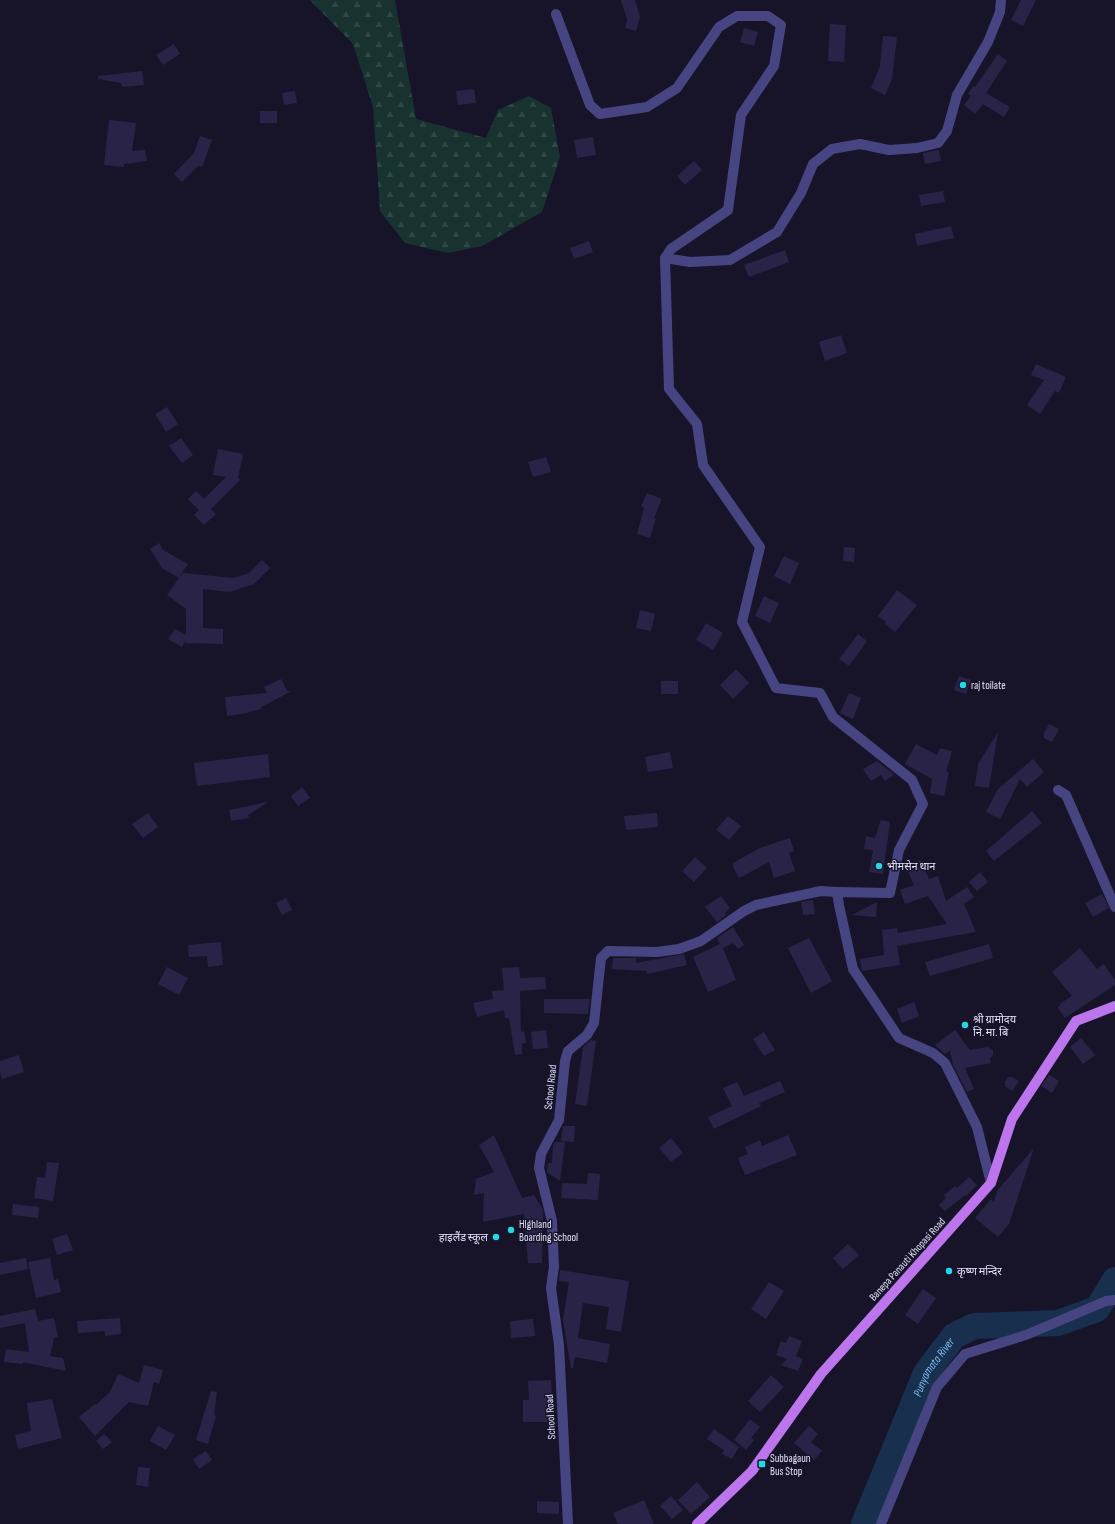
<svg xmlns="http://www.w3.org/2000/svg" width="1115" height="1524" font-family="'Sofia Sans Condensed','Noto Sans Devanagari',sans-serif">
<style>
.forest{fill:url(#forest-firs)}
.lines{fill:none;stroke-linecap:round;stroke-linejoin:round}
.river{stroke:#182f4e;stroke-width:26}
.building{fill:#292348}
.street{stroke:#464582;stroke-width:10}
.primary{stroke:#bc75ed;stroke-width:10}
.poi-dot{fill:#24d7e3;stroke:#171429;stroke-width:1.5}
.labels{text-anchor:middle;stroke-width:3;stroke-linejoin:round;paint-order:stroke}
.poi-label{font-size:11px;fill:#e2e0fb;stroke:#171429;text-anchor:start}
.street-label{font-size:11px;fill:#e2e0fb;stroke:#171429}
.water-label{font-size:12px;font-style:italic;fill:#7bbdee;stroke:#171429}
</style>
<defs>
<pattern id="forest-firs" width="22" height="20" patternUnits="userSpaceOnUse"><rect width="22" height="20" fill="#183230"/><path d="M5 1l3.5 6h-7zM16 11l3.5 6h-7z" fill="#2e4645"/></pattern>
</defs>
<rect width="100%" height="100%" fill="#171429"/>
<polygon class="forest" points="310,0 395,0 416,119 486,138 498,110 529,96 551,108 560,157 542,212 482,246 448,253 405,243 380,211 373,107 353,44"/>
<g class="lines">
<path class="river" id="s1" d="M864,1524L926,1373L954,1336L974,1326L1058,1323L1097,1309L1115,1280"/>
</g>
<g class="building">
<polygon points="621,0 635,0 640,17 636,31 625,28 627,19"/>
<polygon points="1021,0 1036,0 1023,26 1011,20"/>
<polygon points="830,24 846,25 844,62 828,61"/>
<polygon points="744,28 758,32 754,46 740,42"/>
<polygon points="883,36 897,37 892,79 885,95 871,88 880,66"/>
<polygon points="174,44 180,54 163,65 156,55"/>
<polygon points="998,54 1007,61 986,93 1010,107 1004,117 983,104 975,114 964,105 971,96 968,94 973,86 975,87"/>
<polygon points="142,71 144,85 122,87 121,83 98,79 98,76"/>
<polygon points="474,89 476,103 458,105 456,91"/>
<polygon points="295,91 297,103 284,105 282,93"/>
<rect x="260" y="111" width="17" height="12"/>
<polygon points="109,120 136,123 132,151 145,150 147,161 124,164 124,167 104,165"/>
<polygon points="200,136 212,140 202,167 198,166 182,182 174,174 194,153"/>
<polygon points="593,137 596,155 577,158 574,140"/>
<polygon points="939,150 941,161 925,164 923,153"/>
<polygon points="694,161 702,170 685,185 677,176"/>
<polygon points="943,191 945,202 921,206 919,195"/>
<polygon points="951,226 954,238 917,246 915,234"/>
<polygon points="589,241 593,252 574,259 570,248"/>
<polygon points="785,250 789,262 749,277 744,265"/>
<polygon points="841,335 847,353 825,361 819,342"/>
<polygon points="1036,364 1066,377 1059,393 1055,391 1040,414 1027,405 1044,380 1031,375"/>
<polygon points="167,407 178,424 166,432 155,414"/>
<polygon points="181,438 193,455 182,463 169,446"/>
<polygon points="218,449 243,454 238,478 240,480 211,509 216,514 204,525 194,515 199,510 188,499 196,491 204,499 226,477 213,475"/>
<polygon points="546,457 551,472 533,477 528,462"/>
<polygon points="647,493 662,499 654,518 656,518 650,538 637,534 644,508 641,506"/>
<polygon points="159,543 163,550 188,564 179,577 183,573 234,578 249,573 262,560 270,568 254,584 230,592 203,589 203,628 223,629 223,644 185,643 185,641 182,647 168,639 175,629 186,635 186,609 167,595 179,578 162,568 150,549"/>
<polygon points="844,547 855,548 854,562 843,561"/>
<polygon points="784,556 799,563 790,584 774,576"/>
<polygon points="897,590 917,605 895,632 885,624 886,622 878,616"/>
<polygon points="764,596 779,603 770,623 755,616"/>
<polygon points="640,610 655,614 651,631 636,628"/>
<polygon points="706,623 723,633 713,650 696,640"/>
<polygon points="858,634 867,641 849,666 839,659"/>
<polygon points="736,669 749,683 733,699 720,685"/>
<polygon points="959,676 971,680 966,694 954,690"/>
<polygon points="281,679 287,691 292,691 261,707 261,709 242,714 227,716 225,697 267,693 264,687"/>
<rect x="661" y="681" width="17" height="13"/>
<polygon points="849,693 861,698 853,719 840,713"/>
<polygon points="1049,724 1059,729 1052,742 1044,738 1044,733"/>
<polygon points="998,732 989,788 975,786 978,764"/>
<polygon points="916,744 937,755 940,748 952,751 946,772 949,772 944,796 930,793 932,779 905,764"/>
<polygon points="670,752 673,768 648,772 645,757"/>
<polygon points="268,754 270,777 197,786 194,763"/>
<polygon points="1033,759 1044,772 1027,787 1020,779 1000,819 986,812 998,789"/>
<polygon points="877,761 892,773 894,775 885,781 881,775 871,781 863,769"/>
<polygon points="302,787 310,798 298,806 291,796"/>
<polygon points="268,802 248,815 249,818 231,821 229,810"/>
<polygon points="1032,811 1042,823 994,861 986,851"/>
<polygon points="148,813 158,827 143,838 132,824"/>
<polygon points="657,813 658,827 626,830 624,816"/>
<polygon points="728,816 741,826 729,840 716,830"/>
<polygon points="881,820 890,822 883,874 869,872 873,850 864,849 866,836 875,838"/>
<polygon points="790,838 794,851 789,853 795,871 774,878 769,862 739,878 733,867 733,863 760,848"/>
<polygon points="695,857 707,868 694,882 682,871"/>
<polygon points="921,860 929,879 938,876 946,901 967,887 974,897 964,904 976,932 897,946 900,965 862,971 860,959 884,955 882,930 897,928 898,933 947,924 928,896 905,904 900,890 914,885 906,867"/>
<polygon points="980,872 988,882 977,891 969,882"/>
<polygon points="1102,894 1109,908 1093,917 1085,903"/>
<polygon points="721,896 730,908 725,913 726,915 717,922 705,907"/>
<polygon points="286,898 292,910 282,915 276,903"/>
<polygon points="813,900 815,914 803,915 801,902"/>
<polygon points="877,902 876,917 852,915"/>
<polygon points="733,927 744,945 738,949 733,943 723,948 736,980 708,992 693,957 720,944 717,938"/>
<polygon points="809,938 832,981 811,993 788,948"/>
<polygon points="221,942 223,965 208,967 207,956 189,957 188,945"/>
<polygon points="989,944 993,958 930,976 925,962"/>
<polygon points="1080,948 1097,969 1104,964 1115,980 1115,985 1065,1018 1058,1008 1061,1003 1072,996 1052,972"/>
<polygon points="684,954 687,965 647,974 646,971 612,969 613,958 636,958 636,963"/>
<polygon points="167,967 188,978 179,995 158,984"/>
<polygon points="519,967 520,978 545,977 546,989 520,991 521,1032 524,1031 526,1043 522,1044 522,1054 515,1055 509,1018 505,1018 504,1010 477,1017 473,1003 493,999 492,991 504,990 502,968"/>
<polygon points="544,999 590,999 588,1014 544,1013"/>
<polygon points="914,1002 919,1016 902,1023 897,1009"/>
<polygon points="546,1030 548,1048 533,1049 531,1032"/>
<polygon points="955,1030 970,1050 988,1047 993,1050 993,1055 990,1058 991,1063 965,1068 974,1089 967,1092 953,1065 950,1050 945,1054 935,1045"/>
<polygon points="764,1032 775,1050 764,1056 753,1039"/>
<polygon points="1081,1038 1095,1055 1083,1064 1070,1047"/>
<polygon points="591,1040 596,1041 587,1106 575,1104 583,1047"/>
<polygon points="19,1055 24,1072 2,1079 0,1072 0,1061"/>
<polygon points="1049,1075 1059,1081 1052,1093 1041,1086"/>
<polygon points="1008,1077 1012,1077 1019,1081 1012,1091 1005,1086 1005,1082"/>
<polygon points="780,1081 785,1092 759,1103 761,1106 714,1129 708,1117 732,1106 723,1088 737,1082 744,1096"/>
<polygon points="563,1126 575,1126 574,1142 561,1141"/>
<polygon points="494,1135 522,1198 534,1195 543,1210 542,1263 528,1263 524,1214 483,1222 484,1193 474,1195 476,1179 494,1172 479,1145"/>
<polygon points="788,1135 797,1155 745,1175 738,1158 748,1154 745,1147 760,1140 762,1146"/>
<polygon points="671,1138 683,1153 671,1162 659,1148"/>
<polygon points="555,1142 565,1142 560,1181 547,1172 548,1163 552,1163 553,1145"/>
<polygon points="1034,1148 1009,1224 998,1237 975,1218 991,1199 994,1202 997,1191"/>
<polygon points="47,1162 59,1163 53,1201 34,1198 37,1177 45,1178"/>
<polygon points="588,1173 600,1174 598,1200 561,1198 562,1183 587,1184"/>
<polygon points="969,1177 977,1185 966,1196 965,1195 945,1211 939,1205 946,1198 944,1195 955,1186 957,1188"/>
<polygon points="13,1204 39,1207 38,1218 12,1215"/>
<polygon points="67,1234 73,1250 57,1255 52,1239"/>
<polygon points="848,1244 859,1255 843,1269 833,1258"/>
<polygon points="26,1258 28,1269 0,1275 0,1263"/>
<polygon points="50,1258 54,1280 58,1279 61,1292 36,1298 28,1262"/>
<polygon points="560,1270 629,1281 621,1332 606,1329 609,1307 583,1303 578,1338 610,1344 607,1363 575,1357 573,1368 571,1368 563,1320 569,1282 559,1281"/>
<polygon points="769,1282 784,1291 766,1319 751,1309"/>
<polygon points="923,1289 936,1298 918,1324 905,1315"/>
<polygon points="35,1309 38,1321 54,1318 58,1337 54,1338 50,1356 63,1358 66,1371 23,1362 23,1364 4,1362 6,1349 29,1352 25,1323 0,1328 0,1316"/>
<polygon points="120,1318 121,1334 105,1336 105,1331 78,1333 77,1321"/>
<polygon points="533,1319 535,1336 511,1338 510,1321"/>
<polygon points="789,1336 802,1341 796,1356 803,1359 798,1371 781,1365 787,1359 776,1355 781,1341 786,1343"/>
<polygon points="144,1365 163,1370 159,1384 154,1382 148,1406 129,1402 95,1436 79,1417 95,1404 96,1405 110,1392 118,1374 139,1383"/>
<polygon points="771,1375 784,1387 760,1412 748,1401"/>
<polygon points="551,1380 552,1400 554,1400 554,1422 523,1422 523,1400 529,1400 528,1381"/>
<polygon points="211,1391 217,1392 214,1415 216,1416 208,1444 196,1440"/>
<polygon points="52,1399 62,1438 18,1449 15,1435 31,1431 27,1403"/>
<polygon points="750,1419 760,1427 751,1438 754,1440 746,1450 734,1440"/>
<polygon points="158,1426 175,1435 166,1450 150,1441"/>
<polygon points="809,1426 818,1434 811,1442 822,1451 814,1460 794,1443"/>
<polygon points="714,1429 739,1447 732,1459 722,1454 724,1450 707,1439"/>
<polygon points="104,1434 112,1442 103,1449 96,1441"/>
<polygon points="206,1451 212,1460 199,1469 193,1459"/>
<polygon points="138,1467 150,1468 148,1487 136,1485"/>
<polygon points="697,1482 710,1497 691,1514 678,1500"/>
<polygon points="671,1496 683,1510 672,1519 660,1506"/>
<polygon points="644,1500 654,1524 618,1524 613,1513"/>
<polygon points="537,1501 559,1502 559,1514 537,1513"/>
</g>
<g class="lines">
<g class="street">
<polyline points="556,14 590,105 600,114 647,107 677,88 719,27 737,16 768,16 781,25 774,66 741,115 728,210 671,249 665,258 669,389 697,424 703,465 760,547 742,622 776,688 820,693 833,717 912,780 923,804 899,850 890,893 837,892 839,905 853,969 899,1038 933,1053 945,1063 977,1127 991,1183"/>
<polyline points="665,258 690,262 730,260 777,232 801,193 813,164 832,149 860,144 889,150 917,148 938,143 947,131 957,95 988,42 1000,12 1001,0"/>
<polyline points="1058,790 1066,795 1115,907"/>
<polyline points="568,1524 559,1345 551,1288 554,1267 552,1221 539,1168 541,1154 559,1120 565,1061 568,1051 587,1035 594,1023 601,958 608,951 657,952 679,949 701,941 744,911 756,905 821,891 837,892"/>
<polyline points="881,1524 937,1387 965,1354 1026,1335 1106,1301 1115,1300"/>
</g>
<polyline class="primary" points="697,1524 752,1471 821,1374 991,1183 1012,1119 1076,1021 1115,1006"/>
</g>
<g class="poi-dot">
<circle cx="963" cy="685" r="4"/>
<circle cx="879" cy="866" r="4"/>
<circle cx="965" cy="1025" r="4"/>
<circle cx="511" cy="1230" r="4"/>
<circle cx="496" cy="1237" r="4"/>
<circle cx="949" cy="1271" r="4"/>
<rect x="758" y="1460" width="8" height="8" rx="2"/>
</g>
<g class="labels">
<g class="poi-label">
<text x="971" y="689">raj toilate</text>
<text x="887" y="870">भीमसेन थान</text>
<text x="973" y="1023">श्री ग्रामोदय<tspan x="973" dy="13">नि. मा. बि</tspan></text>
<text x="519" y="1228">HIghland<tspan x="519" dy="13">Boarding School</tspan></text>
<text x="488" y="1241" text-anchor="end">हाइलैंड स्कूल</text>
<text x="957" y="1275">कृष्ण मन्दिर</text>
<text x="770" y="1462">Subbagaun<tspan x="770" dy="13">Bus Stop</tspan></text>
</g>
<g class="street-label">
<text transform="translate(550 1087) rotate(-84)" y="4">School Road</text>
<text transform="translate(907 1259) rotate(-48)" y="4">Banepa Panauti Khopasi Road</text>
<text transform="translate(550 1417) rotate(-93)" y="4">School Road</text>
</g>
<g class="water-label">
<text dy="4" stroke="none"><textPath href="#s1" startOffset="172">Punyamata River</textPath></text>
</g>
</g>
</svg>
